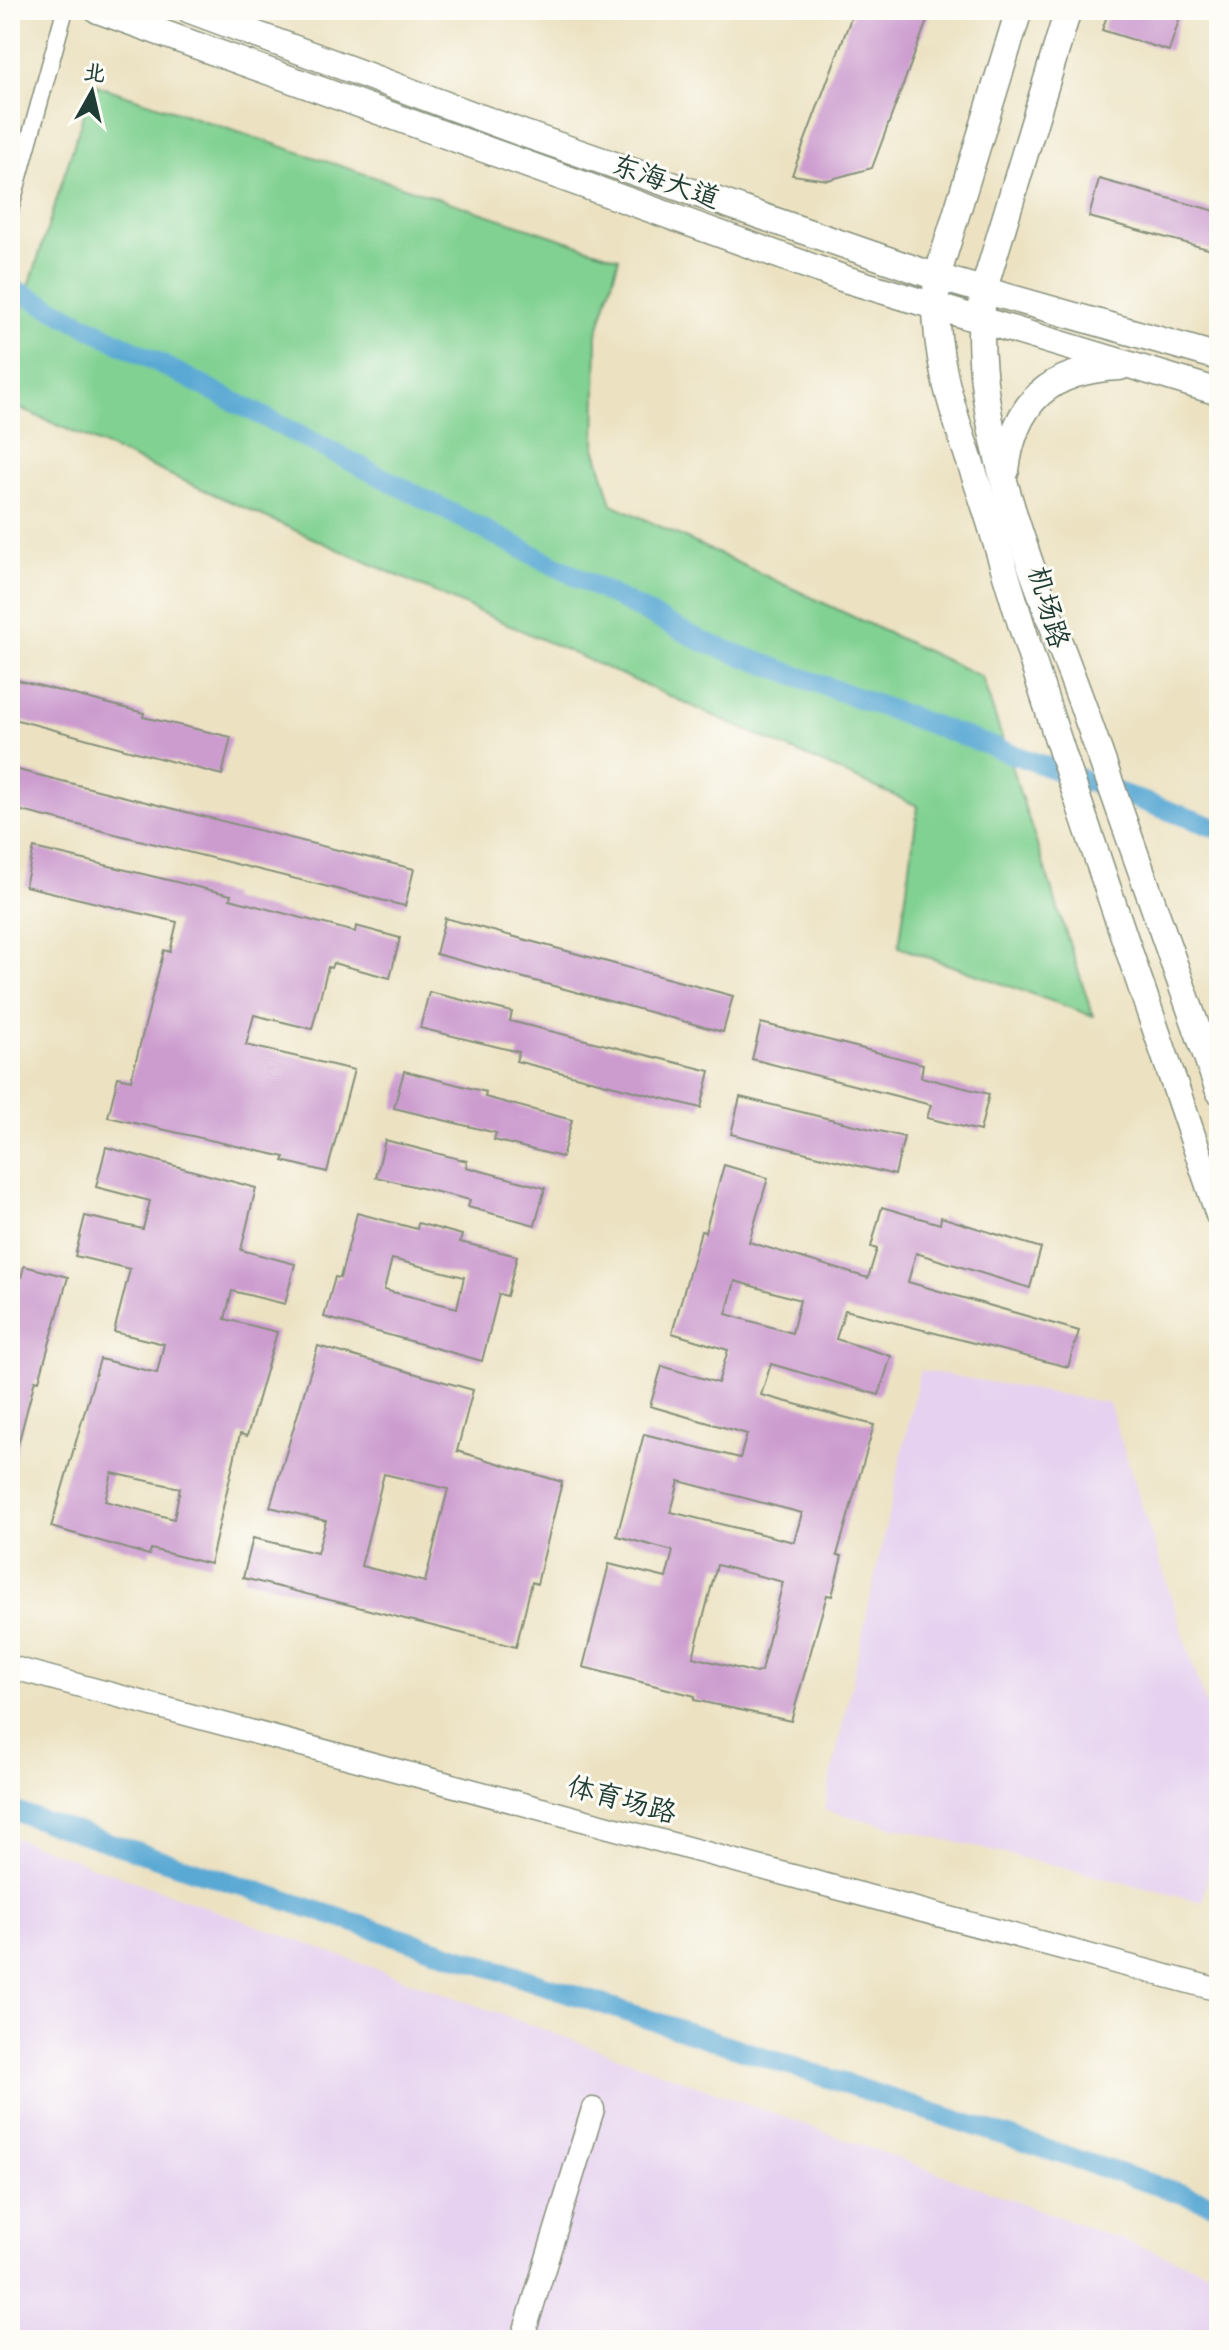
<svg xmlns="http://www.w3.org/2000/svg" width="1229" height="2350" font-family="Sriracha,'LXGW WenKai TC',sans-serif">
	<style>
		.built { fill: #e6d2f0 }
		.green { fill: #81d192; stroke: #508763; stroke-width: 2 }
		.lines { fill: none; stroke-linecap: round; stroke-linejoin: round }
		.canal { stroke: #5aa9d4; stroke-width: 20 }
		.building { fill: #cc9ccf; fill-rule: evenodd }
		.street-casing { stroke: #86907b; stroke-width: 19 }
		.secondary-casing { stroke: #86907b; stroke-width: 25 }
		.primary-casing { stroke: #86907b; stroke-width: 29 }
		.street { stroke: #fff; stroke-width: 16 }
		.secondary { stroke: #fff; stroke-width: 22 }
		.primary { stroke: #fff; stroke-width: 26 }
		.labels { text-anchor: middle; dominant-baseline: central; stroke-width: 6; stroke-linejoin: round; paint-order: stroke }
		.street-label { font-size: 28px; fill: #1f3d34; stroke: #fdfcf7 }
	</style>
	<rect width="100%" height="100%" fill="#fdfcf7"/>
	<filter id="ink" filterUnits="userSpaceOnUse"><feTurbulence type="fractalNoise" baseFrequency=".0125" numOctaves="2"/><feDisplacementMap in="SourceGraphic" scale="16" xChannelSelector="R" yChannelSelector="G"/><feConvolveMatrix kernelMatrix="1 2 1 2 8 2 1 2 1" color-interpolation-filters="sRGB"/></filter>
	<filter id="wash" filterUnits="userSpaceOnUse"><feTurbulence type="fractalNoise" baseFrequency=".006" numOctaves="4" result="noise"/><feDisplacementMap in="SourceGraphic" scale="32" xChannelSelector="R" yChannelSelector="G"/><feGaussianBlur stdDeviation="1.8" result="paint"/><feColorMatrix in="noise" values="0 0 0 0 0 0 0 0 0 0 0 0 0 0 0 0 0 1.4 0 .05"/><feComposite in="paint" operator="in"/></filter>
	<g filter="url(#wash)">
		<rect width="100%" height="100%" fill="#ece2c2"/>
		<g class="built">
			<polygon points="920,1370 1109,1403 1219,1746 1219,1801 1203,1902 824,1810"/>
			<polygon points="10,1836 1219,2275 1219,2340 10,2340"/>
		</g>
		<polygon class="green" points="93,84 619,258 597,334 595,447 612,504 982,677 1093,1016 899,947 918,806 10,404 10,347"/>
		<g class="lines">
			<g class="canal">
				<polyline points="10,287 704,642 1219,829"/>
				<polyline points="10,1810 1219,2206"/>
			</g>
		</g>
		<g id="blocks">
			<g class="building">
				<polygon points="854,10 931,10 872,168 828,180 792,175"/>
				<polygon points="1109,10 1156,10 1180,17 1169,51 1102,30"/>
				<polygon points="1099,179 1219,212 1219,252 1089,217"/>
				<polygon points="10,678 144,713 143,717 231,737 222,775 10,718"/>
				<polygon points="10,768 414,869 405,906 10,808"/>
				<polygon points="34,848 231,895 230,899 355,932 356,926 400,938 390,978 333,963 331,968 328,967 312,1029 254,1015 246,1045 354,1070 327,1172 283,1161 285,1157 108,1117 118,1077 131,1080 164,950 170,952 177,922 25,886"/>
				<polygon points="445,918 733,996 723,1032 436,954"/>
				<polygon points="429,992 512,1012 510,1021 710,1071 701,1108 516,1061 519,1052 420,1028"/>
				<polygon points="761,1023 923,1064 921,1077 989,1094 980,1131 927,1118 931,1105 752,1059"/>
				<polygon points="404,1071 486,1092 485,1097 572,1120 562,1157 494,1140 496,1133 394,1108"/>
				<polygon points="740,1097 904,1137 895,1175 731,1134"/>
				<polygon points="385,1140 467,1161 466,1167 545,1188 535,1225 468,1207 470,1200 376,1177"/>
				<path d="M106 1147 256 1188 241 1250 295 1264 285 1304 232 1291 225 1319 277 1332 247 1436 240 1434 210 1564 151 1549 149 1555 51 1527 100 1359 157 1373 164 1344 114 1332 130 1269 75 1256 85 1216 143 1229 150 1201 96 1187ZM112 1473 180 1488 174 1519 105 1501Z"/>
				<path d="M724 1165 768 1178 749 1242 868 1278 877 1249 871 1247 882 1207 940 1224 941 1217 1041 1248 1030 1288 916 1253 908 1282 1079 1331 1068 1367 845 1310 836 1339 891 1356 879 1395 771 1364 761 1395 874 1425 837 1555 842 1556 832 1596 827 1595 791 1721 694 1700 695 1696 583 1667 609 1564 666 1578 673 1551 617 1536 644 1434 740 1458 747 1434 650 1406 662 1366 718 1383 728 1350 672 1333 701 1231 705 1232ZM735 1281 800 1300 792 1333 726 1314ZM679 1481 802 1513 794 1542 671 1512ZM717 1565 783 1582 761 1671 756 1673 693 1657Z"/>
				<path d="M357 1213 417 1229 418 1223 462 1235 460 1242 517 1256 507 1296 499 1294 482 1361 324 1317 335 1277 340 1278ZM392 1259 464 1277 457 1308 384 1290Z"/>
				<polygon points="24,1266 68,1277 39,1381 35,1380 15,1456 10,1455 10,1322"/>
				<path d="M318 1346 473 1390 457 1451 562 1482 537 1584 532 1582 516 1647 243 1578 253 1538 317 1553 326 1521 270 1507ZM384 1474 448 1489 425 1582 361 1566Z"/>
			</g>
		</g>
	</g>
	<g filter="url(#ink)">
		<use href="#blocks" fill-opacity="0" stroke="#86907b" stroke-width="2"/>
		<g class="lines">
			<g class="street-casing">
				<polyline id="street" points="10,210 65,10"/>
			</g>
			<g class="secondary-casing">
				<g id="secondary">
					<polyline points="10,1667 1219,1990"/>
					<polyline points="522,2340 593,2109"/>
				</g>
			</g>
			<g class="primary-casing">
				<g id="primary">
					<polyline points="98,10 845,279 1219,392"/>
					<polyline points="190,10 522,133 937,277 1219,357"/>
					<path d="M1019 10 937 277C929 371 968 447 994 535 1062 764 1143 989 1219 1215"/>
					<path d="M1068 10 984 289C965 422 1039 584 1084 709 1129 836 1174 964 1219 1091"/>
					<path d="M1006 470C1015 400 1050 370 1120 367"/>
				</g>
			</g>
			<use href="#street" class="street"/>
			<use href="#secondary" class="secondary"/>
			<use href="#primary" class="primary"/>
		</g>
	</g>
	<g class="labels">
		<g class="street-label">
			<text transform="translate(666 181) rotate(19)">东海大道</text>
			<text transform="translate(1049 607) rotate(74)">机场路</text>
			<text transform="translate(622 1799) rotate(15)">体育场路</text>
		</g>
	</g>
	<rect width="1229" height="2350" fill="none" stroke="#fdfcf7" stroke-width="40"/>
	<g transform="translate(92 92) rotate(8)" stroke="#fdfcf7" stroke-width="6" paint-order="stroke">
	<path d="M0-6L14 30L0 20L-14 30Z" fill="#1f3d34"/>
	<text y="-12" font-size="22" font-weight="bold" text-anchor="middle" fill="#1f3d34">北</text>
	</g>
</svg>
